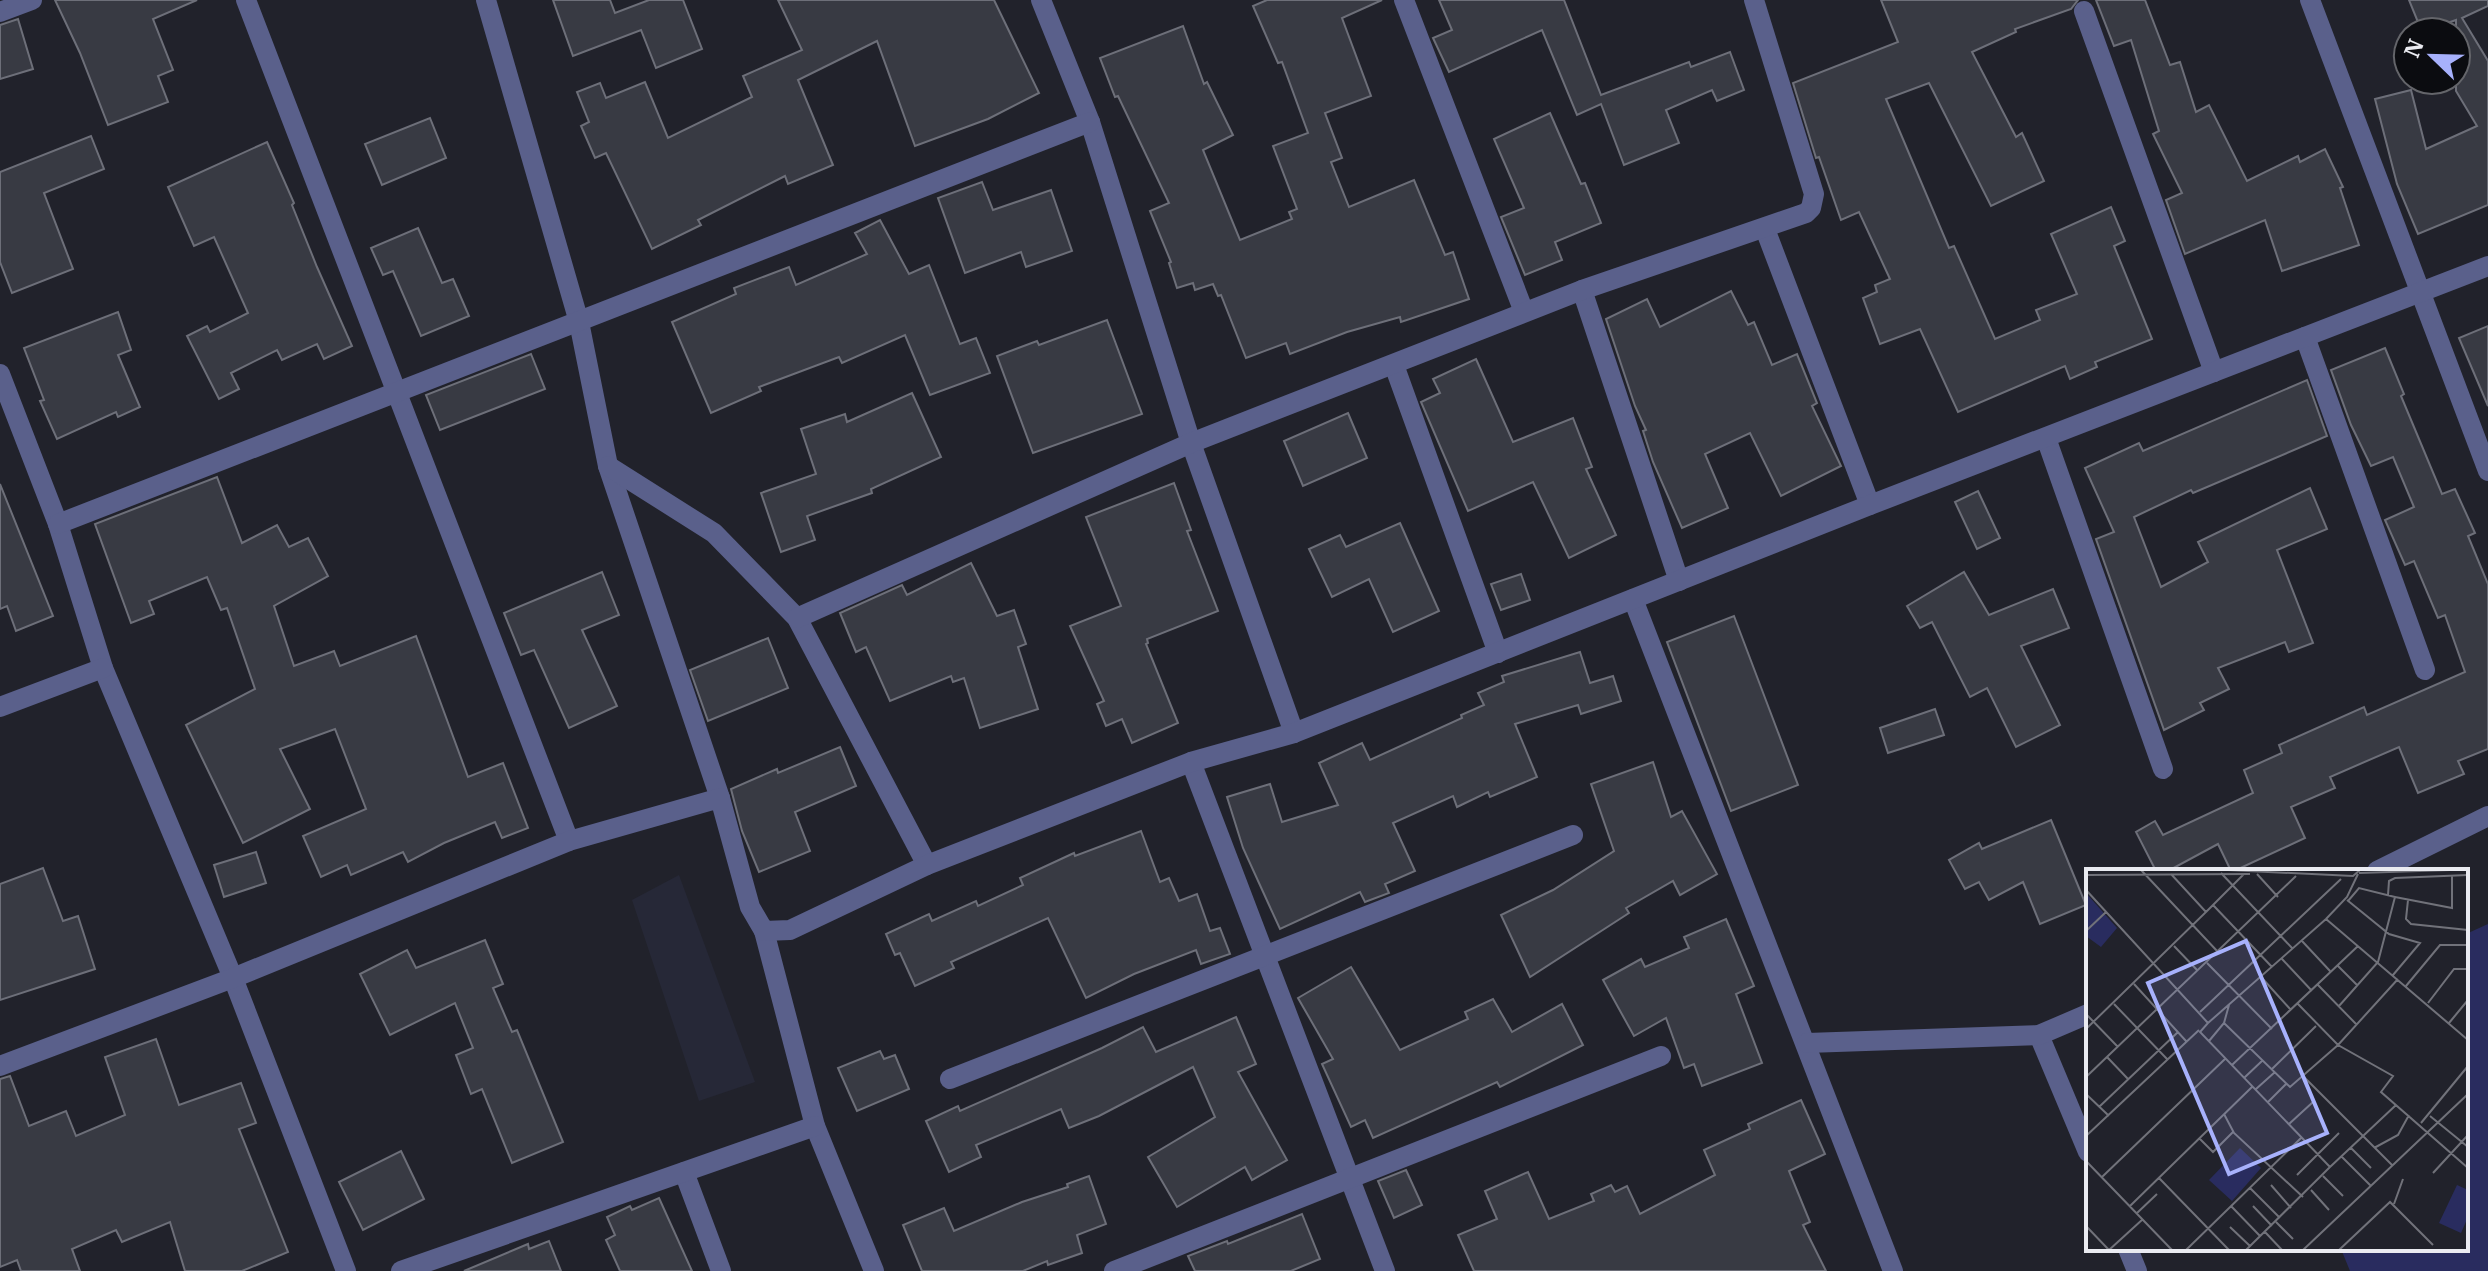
<svg xmlns="http://www.w3.org/2000/svg" width="2488" height="1271" font-family="'IBM Plex Serif',serif">
	<style>
		.built { fill: #262837 }
		.green { fill: #292c5f }
		.building { fill: #383a43; stroke: #6d6f79; stroke-width: 2 }
		.lines { fill: none; stroke-linecap: round; stroke-linejoin: round }
		.minor { stroke: #5a608b; stroke-width: 20 }
		.inset-road { fill: none; stroke: #71727a; stroke-width: 2 }
		.view { fill: #a7b1fc; fill-opacity: 0.15; stroke: #a7b1fc; stroke-width: 4 }
		.inset-edge { fill: none; stroke: #eaebf1; stroke-width: 4 }
	</style>
	<rect width="100%" height="100%" fill="#21222b"/>
	<polygon class="built" points="679,875 755,1082 699,1101 632,900"/>
	<polygon class="green" points="2488,924 2488,1271 2350,1271 2341,1249 2466,1249 2466,934"/>
	<g class="building">
		<polygon points="55,0 197,0 153,19 173,70 158,76 168,102 108,125 80,53"/>
		<polygon points="553,0 610,0 615,13 649,0 683,0 702,49 656,68 641,30 573,56"/>
		<polygon points="778,0 994,0 1039,93 988,119 915,146 877,41 798,80 833,165 788,184 785,176 698,220 701,225 652,249 606,153 595,158 581,126 589,122 577,92 600,83 606,98 645,82 668,138 752,97 743,76 802,50"/>
		<polygon points="1267,0 1382,0 1342,18 1371,96 1325,113 1342,158 1331,162 1349,207 1414,180 1445,255 1453,252 1469,299 1401,322 1400,317 1347,332 1290,354 1286,343 1246,358 1221,295 1218,296 1213,284 1195,290 1193,283 1177,288 1169,263 1171,262 1150,211 1169,203 1118,96 1115,97 1100,58 1183,26 1204,84 1207,82 1233,135 1203,150 1240,240 1292,219 1289,212 1297,209 1273,146 1308,133 1282,62 1278,63 1253,6"/>
		<polygon points="1439,0 1564,0 1601,95 1689,62 1691,67 1730,52 1744,90 1717,101 1712,90 1666,110 1679,143 1624,165 1601,104 1577,115 1542,30 1449,72 1433,38 1452,30"/>
		<polygon points="1881,0 2078,0 2071,9 2015,29 2016,32 1972,52 2016,137 2022,133 2044,181 1991,206 1929,83 1886,99 1949,248 1954,246 1995,339 2040,320 2036,310 2077,294 2051,234 2111,207 2125,241 2114,246 2152,339 2095,362 2097,367 2070,379 2065,366 1958,412 1920,329 1880,344 1863,298 1877,292 1875,285 1890,279 1859,212 1841,220 1819,157 1816,158 1793,83 1898,42"/>
		<polygon points="2096,0 2145,0 2170,65 2180,62 2196,112 2209,105 2247,181 2298,156 2300,162 2325,149 2343,187 2340,188 2359,245 2282,271 2265,220 2185,254 2166,200 2182,193 2153,134 2159,131 2131,40 2114,46"/>
		<polygon points="2409,0 2488,0 2488,6 2462,18 2488,61 2488,205 2418,234 2397,184 2375,99 2411,90 2426,149 2477,126 2456,91 2456,20 2422,32"/>
		<polygon points="18,19 33,69 0,79 0,25"/>
		<polygon points="1550,113 1581,184 1585,183 1601,223 1555,242 1562,260 1525,275 1501,217 1524,208 1494,139"/>
		<polygon points="430,118 446,158 382,185 365,144"/>
		<polygon points="91,136 104,169 44,193 73,269 12,293 0,262 0,172"/>
		<polygon points="267,142 294,203 292,205 317,267 352,346 324,359 317,344 282,360 277,350 231,373 239,389 219,399 187,336 207,326 210,332 248,313 214,237 194,246 168,187"/>
		<polygon points="982,182 993,210 1051,190 1072,251 1026,267 1021,252 965,273 938,198"/>
		<polygon points="880,220 909,274 929,265 960,344 976,338 990,373 930,395 905,335 842,363 839,357 759,387 761,391 711,413 672,322 736,294 734,288 789,267 796,285 867,254 855,233"/>
		<polygon points="418,228 442,283 453,279 469,316 421,336 393,271 383,275 371,248"/>
		<polygon points="1731,291 1748,325 1754,322 1772,365 1797,354 1817,403 1812,406 1841,466 1781,496 1750,433 1705,454 1728,508 1682,528 1653,462 1643,431 1646,430 1635,406 1606,319 1647,299 1660,327"/>
		<polygon points="118,312 131,350 118,355 140,407 118,417 116,412 57,439 40,401 44,400 24,348"/>
		<polygon points="1107,320 1142,414 1033,453 997,356 1037,341 1039,345"/>
		<polygon points="2488,326 2488,406 2459,338"/>
		<polygon points="2385,348 2404,394 2401,396 2442,494 2455,489 2475,533 2468,536 2488,584 2488,749 2458,761 2464,774 2418,793 2399,747 2330,777 2335,788 2291,807 2305,838 2234,871 2231,871 2218,844 2168,871 2156,871 2136,832 2155,821 2163,835 2253,793 2244,770 2282,753 2279,745 2364,707 2367,715 2465,672 2445,615 2438,618 2414,561 2405,565 2385,520 2414,507 2393,457 2371,466 2351,425 2331,370"/>
		<polygon points="531,354 545,389 440,430 426,395"/>
		<polygon points="1476,359 1513,442 1573,418 1592,467 1586,469 1616,535 1569,558 1533,482 1468,511 1421,402 1440,393 1433,379"/>
		<polygon points="2307,380 2327,436 2193,493 2191,490 2134,517 2161,587 2208,562 2198,542 2310,488 2327,529 2277,550 2313,643 2289,652 2285,642 2218,668 2229,689 2200,703 2204,710 2164,730 2096,539 2114,532 2085,468 2139,443 2143,451"/>
		<polygon points="912,393 941,457 871,489 872,493 807,516 815,540 781,552 761,493 816,474 801,429 845,414 847,422"/>
		<polygon points="1348,413 1367,458 1303,486 1284,441"/>
		<polygon points="217,477 242,543 277,525 289,547 308,538 328,576 274,606 294,666 334,651 340,666 416,636 468,777 503,763 528,828 502,838 495,822 444,843 408,862 403,852 351,875 347,865 321,877 303,836 366,809 335,729 280,749 310,809 243,843 186,725 255,689 227,608 221,610 207,577 149,601 154,614 131,623 95,524"/>
		<polygon points="1174,483 1191,530 1187,531 1218,611 1147,639 1148,643 1146,644 1178,723 1132,743 1122,719 1106,726 1097,704 1104,701 1070,626 1121,606 1086,517"/>
		<polygon points="0,484 53,616 16,631 7,606 0,609"/>
		<polygon points="1978,491 2000,538 1977,549 1955,502"/>
		<polygon points="1400,523 1439,611 1393,632 1369,579 1332,597 1309,549 1340,535 1346,547"/>
		<polygon points="971,563 997,616 1014,610 1026,644 1018,647 1038,709 980,728 964,678 953,682 951,676 890,701 866,647 856,652 840,613 902,585 907,595"/>
		<polygon points="602,572 619,615 582,630 617,706 569,728 534,650 521,655 504,613"/>
		<polygon points="1964,572 1989,615 2053,589 2069,628 2021,646 2060,725 2016,747 1987,688 1970,697 1932,622 1920,628 1907,606"/>
		<polygon points="1521,574 1530,600 1501,610 1491,584"/>
		<polygon points="1734,616 1798,785 1731,811 1667,642"/>
		<polygon points="768,638 788,688 708,721 690,670"/>
		<polygon points="1580,652 1590,683 1613,676 1621,701 1581,714 1578,705 1515,724 1537,777 1490,797 1488,792 1457,807 1453,796 1393,823 1415,871 1385,884 1389,893 1365,902 1360,892 1280,929 1243,848 1227,797 1270,784 1282,822 1338,805 1319,763 1362,743 1370,760 1462,718 1461,715 1484,705 1478,693 1504,682 1502,676"/>
		<polygon points="1935,709 1944,735 1888,753 1880,728"/>
		<polygon points="840,747 856,786 795,812 810,851 759,872 742,831 731,789 777,769 778,773"/>
		<polygon points="1653,762 1671,817 1682,811 1717,874 1680,895 1673,881 1626,908 1629,913 1530,977 1501,915 1553,890 1614,851 1591,784"/>
		<polygon points="2051,820 2086,905 2040,924 2023,882 1989,900 1979,882 1965,889 1949,860 1979,843 1982,849"/>
		<polygon points="1141,831 1160,882 1169,878 1179,901 1197,894 1210,931 1220,928 1230,954 1201,964 1196,950 1134,974 1086,998 1048,918 951,962 954,968 915,986 900,953 895,955 886,934 929,914 932,921 976,901 978,906 1023,885 1020,878 1074,853 1075,856"/>
		<polygon points="256,852 266,883 224,897 214,865"/>
		<polygon points="43,868 63,921 78,916 95,969 0,1000 0,884"/>
		<polygon points="1726,919 1754,986 1736,994 1762,1063 1702,1086 1694,1064 1684,1068 1666,1018 1634,1036 1603,980 1641,959 1645,967 1689,948 1684,937"/>
		<polygon points="485,940 503,984 493,988 512,1032 517,1030 563,1142 512,1163 482,1089 471,1094 456,1055 473,1048 455,1003 390,1035 360,974 407,950 416,968"/>
		<polygon points="1351,967 1400,1050 1468,1019 1465,1012 1493,999 1512,1032 1562,1004 1583,1045 1500,1087 1497,1082 1373,1138 1365,1120 1351,1127 1322,1064 1333,1059 1298,998"/>
		<polygon points="1236,1017 1256,1064 1238,1072 1287,1160 1252,1180 1245,1167 1177,1207 1148,1157 1215,1117 1193,1067 1099,1116 1069,1128 1061,1109 976,1145 981,1157 949,1172 926,1121 958,1106 960,1111 1102,1048 1143,1027 1156,1052"/>
		<polygon points="156,1039 179,1105 241,1083 256,1123 239,1129 288,1252 242,1271 185,1271 170,1222 122,1242 116,1230 72,1249 80,1271 21,1271 17,1260 0,1267 0,1079 10,1076 29,1126 66,1111 76,1136 125,1115 105,1057"/>
		<polygon points="880,1051 884,1059 895,1055 909,1089 857,1111 838,1068"/>
		<polygon points="1801,1100 1825,1154 1789,1171 1810,1222 1803,1225 1826,1271 1474,1271 1458,1235 1497,1219 1485,1191 1528,1172 1549,1219 1594,1201 1591,1194 1611,1185 1615,1192 1627,1186 1640,1214 1715,1175 1704,1150 1750,1129 1748,1124"/>
		<polygon points="401,1151 424,1199 363,1230 339,1182"/>
		<polygon points="1406,1170 1422,1205 1394,1218 1378,1181"/>
		<polygon points="1089,1176 1106,1224 1077,1235 1082,1253 1048,1265 1047,1261 1023,1271 922,1271 903,1225 944,1208 954,1231 1022,1202 1068,1187 1067,1184"/>
		<polygon points="659,1198 692,1271 620,1271 606,1240 615,1235 607,1217 630,1206 632,1210"/>
		<polygon points="1302,1214 1320,1259 1291,1271 1195,1271 1188,1256 1227,1241 1228,1244"/>
		<polygon points="549,1241 561,1271 464,1271 528,1244 529,1249"/>
	</g>
	<g class="lines">
		<g class="minor">
			<polyline points="246,0 569,841"/>
			<polyline points="486,0 579,322 608,466 720,798"/>
			<polyline points="1041,0 1090,122 1191,443 1294,733"/>
			<polyline points="1404,0 1524,312"/>
			<polyline points="2310,0 2488,471"/>
			<polyline points="2084,11 2214,372"/>
			<polyline points="0,12 32,0"/>
			<polyline points="1765,229 1870,505"/>
			<polyline points="1582,290 1679,581"/>
			<polyline points="2305,337 2425,670"/>
			<polyline points="1394,365 1498,653"/>
			<polyline points="0,374 58,524 103,668 233,978 346,1271"/>
			<polyline points="2046,438 2163,769"/>
			<polyline points="608,466 714,533 797,618 927,865"/>
			<polyline points="58,524 1090,122"/>
			<polyline points="1633,599 1893,1271"/>
			<polyline points="797,618 1191,443 1582,290 1806,213 1811,208 1814,194 1754,0"/>
			<polyline points="0,707 103,668"/>
			<polyline points="1191,762 1385,1271"/>
			<polyline points="2377,871 2488,816"/>
			<polyline points="764,931 815,1126 874,1271"/>
			<polyline points="2039,1035 2088,1152"/>
			<polyline points="1807,1043 2039,1035 2088,1014"/>
			<polyline points="0,1066 233,978 569,841 720,798 750,907 764,931 790,930 927,865 1191,762 1294,733 1870,505 2488,266"/>
			<polyline points="950,1079 1573,835"/>
			<polyline points="684,1172 721,1271"/>
			<polyline points="2128,1249 2137,1271"/>
			<polyline points="401,1271 815,1126"/>
			<polyline points="1114,1271 1661,1056"/>
		</g>
	</g>
	<g transform="translate(2086 869)">
		<rect width="382" height="382" fill="#21222b"/>
		<path d="M0 24 31 59 15 78 0 67ZM154 279 175 299 146 332 123 311ZM371 316 382 321V348L375 364 353 354Z" fill="#292c5f"/>
		<path class="inset-road" d="M55 1 132 83M142 1 267 7 274 1M135 4 207 80M273 4 364 1M171 5 192 28M2 6 164 5M0 21 122 154 114 163 244 298 160 381M302 26 303 12 309 9 382 6M309 28 366 39V7M261 31 303 65 334 74 307 106M322 31 320 50 325 55 382 61M127 36 186 98M120 43 158 5M240 50 382 171M0 62 20 43M216 72 244 102M88 77 112 102M196 90 226 122M121 94 186 160M252 97 271 116M176 109 205 141M48 115 100 172M232 116 271 156M320 117 354 76H382M342 134 368 100H382M28 135 81 190M212 135 252 176 307 207 295 223 382 299M253 137 292 93 309 28 273 19 262 32M114 143 255 10M0 145 32 178M122 154 240 50 261 28 272 5M138 154 204 218 252 176 312 110M363 154 382 131M0 160 120 43 85 5M123 172 138 154 143 136M21 188 42 210M146 196 272 77M186 200 230 157M217 207 307 297M0 208 210 7M158 209 177 191M170 220 189 203M0 225 23 247M182 233 200 215M13 238 92 163M138 245 148 264 217 328M344 247 382 278M335 254 382 197M203 255 227 233M0 267 113 161M113 269 127 283 147 263M264 278 285 299M288 279 312 266 323 246M255 287 285 317M0 292 86 381M244 298 310 236M347 304 382 266M211 306 253 264M237 307 257 327M16 308 140 189M73 309 143 381M185 316 205 339M164 319 194 349M225 321 243 341M308 335 317 310M44 337 167 217M145 337 174 367M167 337 186 357M51 344 71 325M190 353 207 370M0 357 23 381M144 358 164 377M179 363 196 381M23 381 57 350M100 381 216 268M217 381 382 225M253 381 304 333 347 376"/>
		<path class="view" d="M160 72 241 264 143 305 62 114Z"/>
		<rect width="382" height="382" class="inset-edge"/>
	</g>
	<g transform="translate(2432 56) rotate(293)"><circle r="38" fill="#0b0c10" stroke="#64656a" stroke-width="2"/>
	<path d="M0-6L14 30L0 20L-14 30Z" fill="#a7b1fc"/>
	<text y="-12" font-size="22" font-weight="bold" text-anchor="middle" fill="#eaebf1">N</text>
	</g>
</svg>
